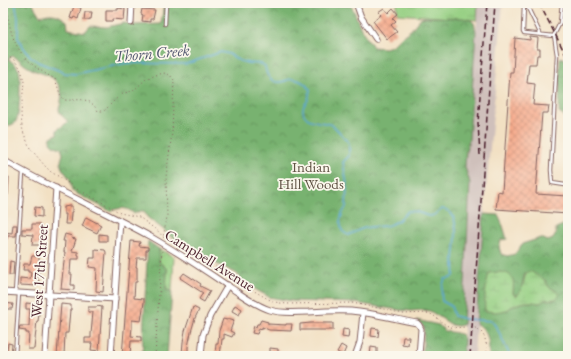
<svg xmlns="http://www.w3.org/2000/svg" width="571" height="359" font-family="'EB Garamond',serif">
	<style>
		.railway { fill: #cfc0bb }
		.grass { fill: url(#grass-tufts); stroke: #707756 }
		.forest { fill: url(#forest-crowns); stroke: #61684e; fill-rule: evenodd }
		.wetland { fill: url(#wetland-marsh); stroke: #707756 }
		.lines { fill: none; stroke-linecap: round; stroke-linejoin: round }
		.stream { stroke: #5aa7d3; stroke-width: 1.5 }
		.building { fill: url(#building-cross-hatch) }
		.service-casing { stroke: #856360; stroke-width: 4.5 }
		.minor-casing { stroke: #856360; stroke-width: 7 }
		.path { stroke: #856360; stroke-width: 1; stroke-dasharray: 1 3; stroke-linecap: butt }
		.service { stroke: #fff; stroke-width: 2.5 }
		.minor { stroke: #fff; stroke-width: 5 }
		.rail { stroke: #4a1f2b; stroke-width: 1.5; stroke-dasharray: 6 3; stroke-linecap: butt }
		.labels { text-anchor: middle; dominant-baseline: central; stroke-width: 3.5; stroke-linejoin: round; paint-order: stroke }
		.park-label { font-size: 15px; fill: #605445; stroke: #fbf7ec }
		.street-label { font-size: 15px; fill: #4a1f2b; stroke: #fbf7ec }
		.water-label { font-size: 16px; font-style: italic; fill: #50556e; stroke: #fbf7ec }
	</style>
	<defs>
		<pattern id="grass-tufts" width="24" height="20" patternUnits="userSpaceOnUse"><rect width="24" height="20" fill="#95cf82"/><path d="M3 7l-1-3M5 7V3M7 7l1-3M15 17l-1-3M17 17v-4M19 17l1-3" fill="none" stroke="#82b170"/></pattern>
		<pattern id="forest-crowns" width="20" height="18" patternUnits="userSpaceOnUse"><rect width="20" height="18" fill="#78b270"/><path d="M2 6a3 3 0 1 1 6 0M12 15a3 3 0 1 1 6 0" fill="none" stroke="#64905c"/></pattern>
		<pattern id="wetland-marsh" width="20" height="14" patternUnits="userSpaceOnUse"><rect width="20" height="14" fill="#95cf82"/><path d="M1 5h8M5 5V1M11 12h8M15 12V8" fill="none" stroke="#82b170"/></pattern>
		<pattern id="building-cross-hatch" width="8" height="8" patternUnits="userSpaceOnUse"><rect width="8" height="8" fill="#f5a889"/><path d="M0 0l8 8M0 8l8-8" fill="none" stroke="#c88870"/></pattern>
	</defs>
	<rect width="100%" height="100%" fill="#fbf7ec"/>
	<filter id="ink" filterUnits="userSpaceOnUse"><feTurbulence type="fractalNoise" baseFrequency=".025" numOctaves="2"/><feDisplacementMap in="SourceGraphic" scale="8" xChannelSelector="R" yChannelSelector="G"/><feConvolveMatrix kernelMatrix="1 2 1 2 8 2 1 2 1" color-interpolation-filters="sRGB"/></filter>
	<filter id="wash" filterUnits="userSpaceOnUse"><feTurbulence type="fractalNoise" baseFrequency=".012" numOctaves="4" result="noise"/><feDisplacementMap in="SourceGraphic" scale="16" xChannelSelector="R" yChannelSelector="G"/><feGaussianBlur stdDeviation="0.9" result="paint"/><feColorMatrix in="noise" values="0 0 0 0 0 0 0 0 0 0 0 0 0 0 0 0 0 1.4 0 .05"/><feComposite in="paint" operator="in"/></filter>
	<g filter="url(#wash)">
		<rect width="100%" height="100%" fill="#f2e0c3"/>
		<polygon class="railway" points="478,3 503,3 484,214 474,356 463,356 464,330 463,325 470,183 465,167 466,151 469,140"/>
		<g class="grass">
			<polygon points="397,3 478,3 477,20 397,14"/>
			<polygon points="159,249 174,257 172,292 166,289 167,269 159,262"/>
		</g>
		<g class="forest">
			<path d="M3 3H32L40 16C52 12 58 14 67 21L68 29 85 32 90 26 107 27 124 23 135 25 161 24 164 3H312L351 6 354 11 361 29 373 47 385 48 392 46 401 37 411 30 420 18 426 17 463 18 471 20 474 23 476 31 469 140 466 151 465 167 470 183 463 325 457 326 452 325 430 311 423 310 411 311 399 310 355 303 292 301 269 297 246 284 236 273 215 263 205 257 198 251 170 236 164 230 147 217 144 211H140L134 214C127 206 119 208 110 211L72 191C71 187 71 182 69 178 62 167 58 168 63 154L61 148 53 145 50 142 51 137 57 134V130L68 122C65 118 60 115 59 110 59 107 61 105 61 101 63 92 59 82 51 77 44 73 35 72 28 67 22 64 20 59 13 56L8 59C12 62 17 65 19 70 21 77 20 116 16 121 15 124 11 125 8 126L3 124Z"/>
			<polygon points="560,57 565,59 568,63 568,119 559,113"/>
			<path d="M484 214 498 215 503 226 507 239 501 240 499 247 501 254 507 256 515 254 522 244 541 238 548 241 553 239 556 234V228L568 223V356H489C489 343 489 329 476 324ZM497 272C514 273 513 280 513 294L517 296 521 290 525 273 545 280 549 287 556 291V299L545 300 540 303 532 302H525L514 305 507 310 485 311V305L487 282Z"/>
			<polygon points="148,241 159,249 159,262 167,269 166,289 172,292 167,356 142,356"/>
			<polygon points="416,320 439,325 445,331 457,333 462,335 464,340 463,356 422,356 424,333 424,327"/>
		</g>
		<path class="wetland" d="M530 271 545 280 549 287 556 291 560 294 556 299 545 300 540 303 532 302H525L514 305 507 310 496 312 485 311C484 299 486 285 489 273 497 272 510 270 513 280 514 284 513 290 513 294L517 296 521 290 526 273Z"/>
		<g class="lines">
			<path class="stream" d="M15 3 18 17V38L24 48 30 56 38 62 65 73 76 74 84 72 127 63 186 64 221 52 229 54 240 61 248 63 262 64 265 66C266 74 270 83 280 82 284 82 288 79 292 79 301 79 306 84 310 90 309 93 309 97 308 100 306 104 302 105 303 111 305 124 324 121 332 125 336 127 345 139 349 143V156L343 162 347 185 346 207 342 214 340 221 342 231 348 235C354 233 359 229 365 228 372 226 378 227 385 226 395 225 401 218 408 211 426 210 426 224 442 209 462 210 455 246 454 259 454 265 455 270 454 276L451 278 445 279C441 287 441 293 442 301L451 306 454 316 465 319 492 321 498 330 510 356"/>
		</g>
		<g id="blocks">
			<g class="building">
				<polygon points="74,6 81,8 78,19 74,17 73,19 70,18"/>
				<polygon points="118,8 125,9 124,20 113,19 113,21 106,21 106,10 118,10"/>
				<polygon points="384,8 388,13 393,8 398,14 393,18 396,21 391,25 397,32 387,39 373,21 381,15 378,12"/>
				<polygon points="142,9 155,10 153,19 150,19 150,22 142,21 143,15 141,14"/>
				<polygon points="85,12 92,12 91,19 89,19 89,20 84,20"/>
				<polygon points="530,37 538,38 537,49 540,49 540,55 537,55 536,64 529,64 527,83 535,84 533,105 549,106 548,113 542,113 536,194 568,196 568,214 496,209 498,191 502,192 510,72 513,72 515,38 530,40"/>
				<polygon points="3,176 9,177 8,195 6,195 6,204 3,204"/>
				<polygon points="69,206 72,206 72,212 71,212 71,214 70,224 65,224 66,214 64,214 64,207"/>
				<polygon points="35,207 42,208 42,217 34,216"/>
				<polygon points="86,217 101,225 97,233 82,226"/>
				<polygon points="32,224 40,224 40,229 42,229 42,235 40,235 40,245 32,245 33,235 22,234 22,229 32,229"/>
				<polygon points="13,225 17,225 16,236 7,236 7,239 3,239 3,232 12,233"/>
				<polygon points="65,234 72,236 71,238 76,239 72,251 78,252 78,255 79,255 79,259 71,259 70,274 72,274 71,285 74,285 74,290 61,289 65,252 64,252 65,241 63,241"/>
				<polygon points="99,234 107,235 107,241 99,241"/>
				<polygon points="131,241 140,242 139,246 148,247 148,250 146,250 146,258 137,258 136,267 137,267 137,282 135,282 134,298 144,299 144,302 141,321 132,320 132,328 131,336 141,337 141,341 131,341 130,356 122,356"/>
				<polygon points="95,249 105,250 106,252 103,292 96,291 97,268 89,267 90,258 95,258"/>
				<polygon points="32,256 39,256 39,265 40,265 40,272 38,272 37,280 39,280 38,286 20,285 20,278 30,279 31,272 28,272 28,270 23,270 24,264 30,264"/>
				<polygon points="10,261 14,262 13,275 9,275"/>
				<polygon points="184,273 201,284 200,286 210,291 204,302 199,299 203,293 180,278"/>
				<polygon points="3,303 13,304 12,309 3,309"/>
				<polygon points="26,303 36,304 35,314 39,314 38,321 37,321 34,349 28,349 29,333 26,333 26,331 19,330 20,326 29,326 30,309 26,309"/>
				<polygon points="61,304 71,305 71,310 70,310 68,333 65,333 64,356 57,356"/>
				<polygon points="235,305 242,309 239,315 232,311"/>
				<polygon points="97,306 102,307 99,351 91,350 92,343 85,343 85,338 91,338 91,334 93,312 88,312 88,307 97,307"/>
				<polygon points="193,307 199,310 195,318 191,332 188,347 188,354 182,354 183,342 185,331"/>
				<polygon points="228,318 234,320 230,331 234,333 232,337 224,334 224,339 222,339 220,356 215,356 216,344 218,344 219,331 223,319 227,320"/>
				<polygon points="261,320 268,322 268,324 286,325 286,324 292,324 291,331 269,330 262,327 262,329 259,328 257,334 252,333 254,326 256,327 257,324 259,324"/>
				<polygon points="311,323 333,323 333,330 300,330 300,324"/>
				<polygon points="372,328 379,329 378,337 371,336"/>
				<polygon points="343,329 349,330 348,338 342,337"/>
				<polygon points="403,337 409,337 408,345 402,344"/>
				<polygon points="8,343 12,344 11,355 6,354"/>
				<polygon points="341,345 346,348 343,355 337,352"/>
				<polygon points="371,347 377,348 377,356 370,355"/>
				<polygon points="270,348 278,349 278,353 270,352"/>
			</g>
		</g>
	</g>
	<g filter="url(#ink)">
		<use href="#blocks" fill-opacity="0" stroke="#856360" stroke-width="1"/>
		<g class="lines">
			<g class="service-casing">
				<g id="service">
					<polyline points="562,3 560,23 554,35 557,55 551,170 552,183 565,185 568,186"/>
					<polyline points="165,24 166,3"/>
					<polyline points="541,35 527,6 524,5 523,31 524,33 525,33 554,36"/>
					<polyline points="15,293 23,173"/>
					<polyline points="15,356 19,293"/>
				</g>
			</g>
			<g class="minor-casing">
				<g id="minor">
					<polyline points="356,3 361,17 376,39"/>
					<polyline points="131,23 132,3"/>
					<path d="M3 160C51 188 102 210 151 237 177 252 203 269 228 286 241 294 254 305 270 310 282 314 296 312 309 312 323 311 337 310 351 311 373 313 395 319 417 323L419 325 421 329 419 356"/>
					<polyline points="3,292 115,299"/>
					<polyline points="45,356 56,188"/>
					<polyline points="111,356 120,221"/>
					<polyline points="201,356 203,335 210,316 228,285"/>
					<polyline points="355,356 360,342 363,313"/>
				</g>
			</g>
			<g class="path">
				<path d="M5 3C8 16 10 34 17 46 25 61 40 71 55 79L60 94 64 100C80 101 88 95 98 111H104L116 99 124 93 133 91 146 79 156 75 164 73 170 75 174 80 172 133 166 177 167 217 163 238"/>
				<path d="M3 54 14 60 19 66 22 73 24 82 21 113 22 127 24 134 30 148 45 166 51 172 63 179 73 187 111 207 120 213 139 217 159 232 163 237 217 267 230 271 234 274 244 285 268 299 275 302 286 304 352 303 389 310 403 314 427 313C436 315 440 322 448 326 455 329 460 327 467 327 485 326 487 342 487 356"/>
				<polyline points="155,356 162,249"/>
			</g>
			<use href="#service" class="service"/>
			<use href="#minor" class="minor"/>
			<g class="rail">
				<polyline points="539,3 568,59"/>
				<polyline points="480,155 478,123 487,3"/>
				<polyline points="470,356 495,3"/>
			</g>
		</g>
	</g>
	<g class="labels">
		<g class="park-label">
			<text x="311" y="166">Indian<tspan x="311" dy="17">Hill Woods</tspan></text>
		</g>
		<g class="street-label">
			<text transform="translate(210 260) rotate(32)">Campbell Avenue</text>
			<text transform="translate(39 271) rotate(-86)">West 17th Street</text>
		</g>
		<g class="water-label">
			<text transform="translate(152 53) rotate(-5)">Thorn Creek</text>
		</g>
	</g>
	<rect width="571" height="359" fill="none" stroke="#fbf7ec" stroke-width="16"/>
</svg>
